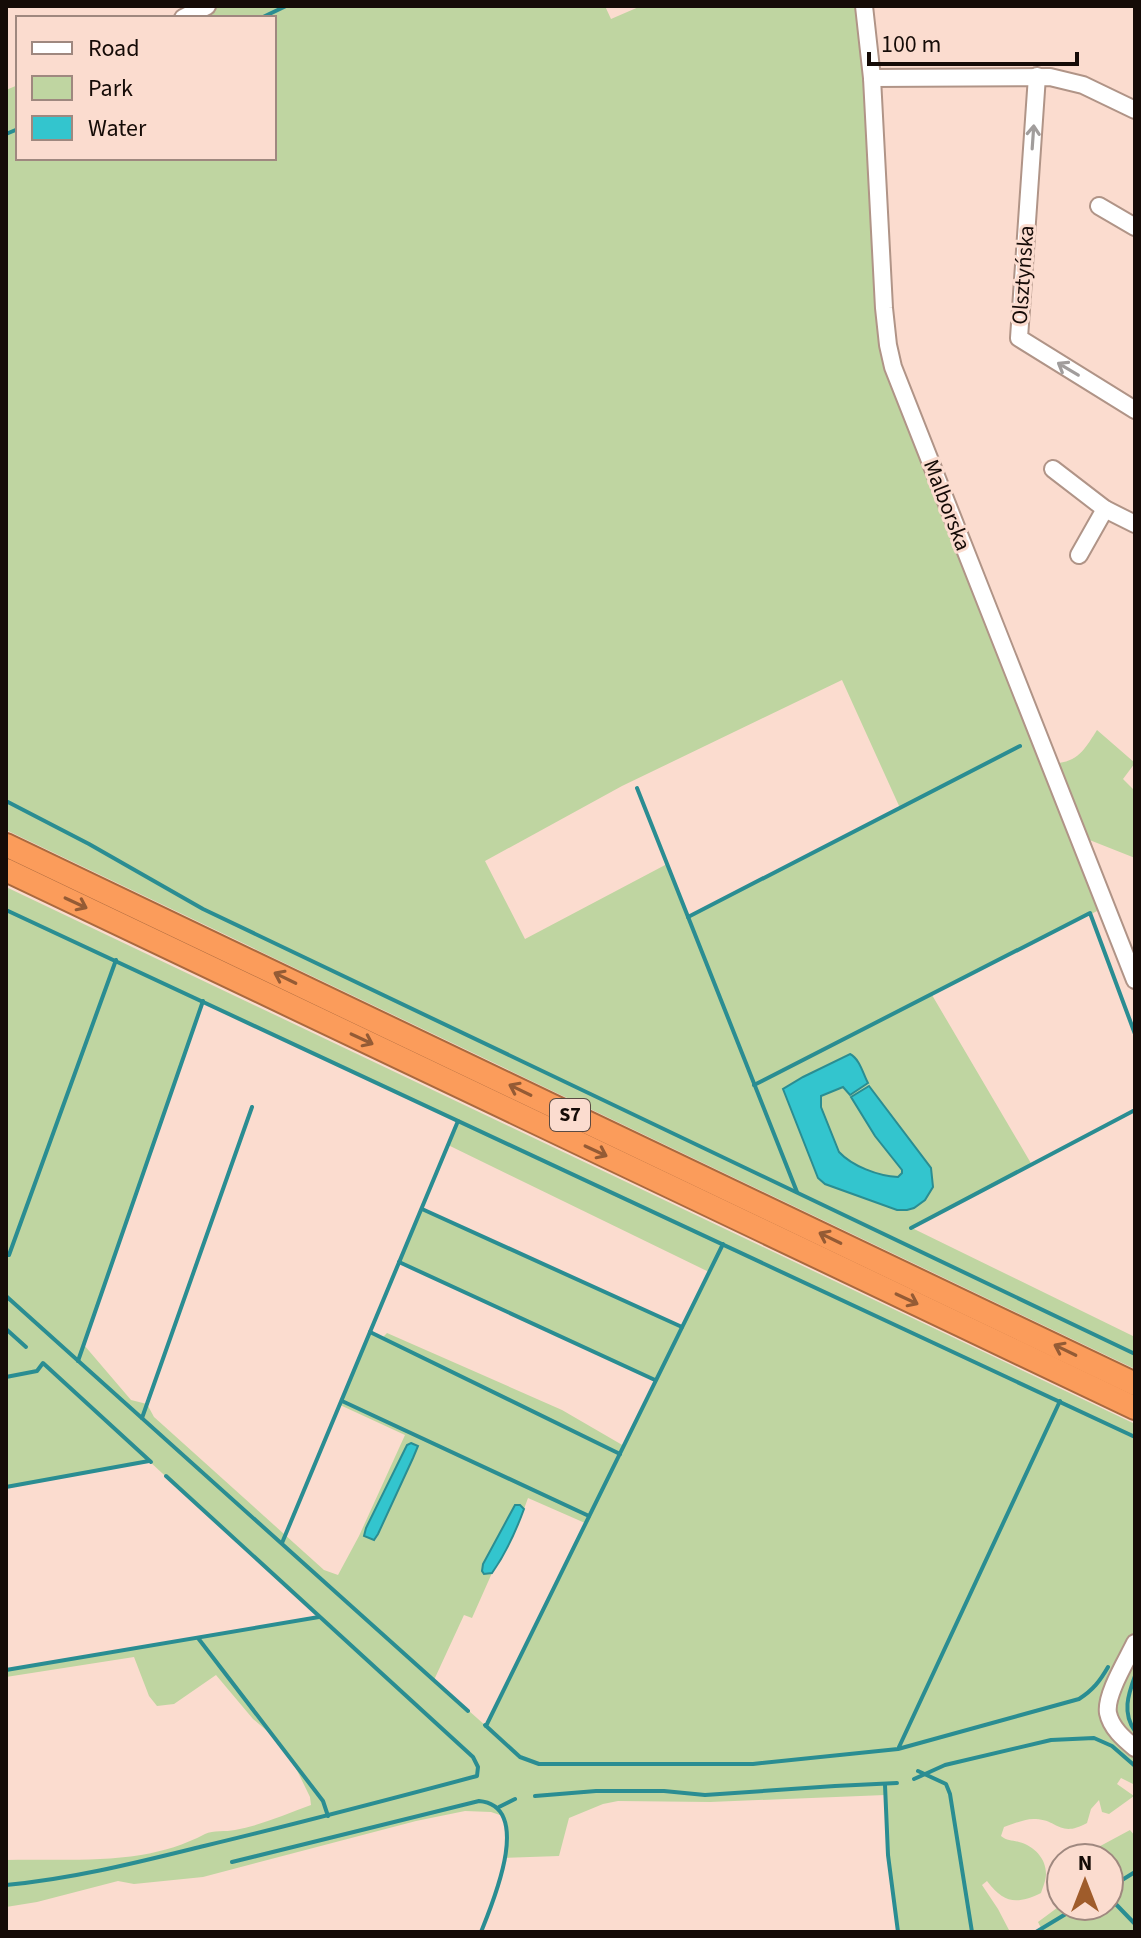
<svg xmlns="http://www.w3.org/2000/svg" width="1141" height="1938" font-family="'Source Sans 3',sans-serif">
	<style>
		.green { fill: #bfd5a1; fill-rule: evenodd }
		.water { fill: #33c5ce; stroke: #2a8d92; stroke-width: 2 }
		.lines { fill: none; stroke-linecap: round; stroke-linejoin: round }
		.stream { stroke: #2a8d92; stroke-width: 4 }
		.minor-casing { stroke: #b09487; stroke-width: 20 }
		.highway-casing { stroke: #aa693e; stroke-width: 26 }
		.minor { stroke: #fff; stroke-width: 16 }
		.highway { stroke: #fb9c5b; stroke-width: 22 }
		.oneway { stroke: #a19d9c }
		.oneway2 { stroke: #945b35 }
		.labels { text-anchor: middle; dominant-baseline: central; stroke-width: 6; stroke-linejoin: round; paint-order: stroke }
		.shield { fill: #fbdccf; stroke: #5a4a43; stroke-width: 2 }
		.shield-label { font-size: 20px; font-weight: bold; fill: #150b07 }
		.street-label { font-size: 22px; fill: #150b07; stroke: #fbdccf }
	</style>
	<rect width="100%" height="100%" fill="#fbdccf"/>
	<g class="green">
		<path d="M219 6H605L611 19 641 6H857L865 78 878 308 1101 909 932 995 1032 1165 912 1228 1135 1337V1369L6 830V90L18 85V158H274V18H196ZM842 680 900 808 689 917 667 864 525 939 485 861 622 786Z"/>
		<path d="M1097 730 1135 763 1123 779 1135 791V858L1087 839 1059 763C1080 760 1086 747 1097 730Z"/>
		<path d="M6 887 1135 1424V1785L1121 1778 1117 1784 1134 1796 1109 1814 1102 1812 1099 1800 1091 1809 1087 1823C1060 1838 1058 1820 1036 1819 1025 1818 1014 1824 1004 1827L1001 1836C1007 1841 1012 1840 1019 1842 1034 1846 1046 1858 1046 1874 1046 1880 1043 1887 1041 1893 1016 1905 1004 1903 987 1881L982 1885 998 1909 1010 1932H898L888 1855 885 1795 710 1802 618 1801 603 1804 569 1818 559 1856 504 1858C508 1843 507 1832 503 1816L491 1812 465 1811 416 1821 203 1877 134 1884 118 1881 37 1902 6 1907V1860C51 1859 97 1862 141 1855 164 1851 184 1845 205 1834 213 1830 226 1832 235 1830 262 1825 286 1814 311 1805L310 1797 292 1760 273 1736 253 1719 216 1675 174 1704 157 1706 149 1696 134 1657 6 1677V1670L318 1617 149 1461 6 1487ZM203 1001 458 1120 448 1145 709 1272 682 1327 422 1209 399 1262 655 1380 624 1446 562 1410 387 1333 382 1338 370 1332 340 1405 405 1435 359 1536 338 1575 324 1570 154 1417 147 1404 131 1400 84 1345ZM417 1446 413 1458 378 1534 386 1489 401 1457ZM528 1498 585 1523 486 1726 434 1680 464 1615 472 1618 492 1573H484L482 1571 520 1505 524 1509Z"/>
		<polygon points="1130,1830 1135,1836 1135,1932 1043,1932 1038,1922 1061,1905 1109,1906 1109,1858 1078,1858"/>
	</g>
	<g class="water">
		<path d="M850 1054C860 1059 863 1074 868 1083L850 1095 843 1087 821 1096V1107L839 1152C852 1166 878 1176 898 1177L902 1173V1170L875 1136 851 1097 869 1086 931 1168 933 1187 925 1200 914 1208 907 1210H897L825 1184 818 1178 783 1089 803 1077Z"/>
		<polygon points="411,1443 418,1446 413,1458 378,1534 374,1540 364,1536 366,1528 407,1445"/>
		<path d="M515 1505H520L524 1509C516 1531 506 1553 492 1573L484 1574 482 1571 483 1564Z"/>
	</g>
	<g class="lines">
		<g class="stream">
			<polyline points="261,18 286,6"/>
			<polyline points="6,134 18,129"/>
			<polyline points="637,788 797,1192"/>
			<polyline points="6,801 89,844 203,909 1135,1354"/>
			<polyline points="6,910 1135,1437"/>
			<polyline points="688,917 1020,746"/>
			<polyline points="754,1085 1090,913 1135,1034"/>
			<polyline points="422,1209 682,1327"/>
			<polyline points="911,1228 1135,1110"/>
			<polyline points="9,1255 116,960"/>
			<polyline points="399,1262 655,1380"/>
			<polyline points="6,1296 468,1711"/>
			<polyline points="6,1329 26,1347"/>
			<polyline points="370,1332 620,1454"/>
			<polyline points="78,1361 203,1001"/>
			<polyline points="6,1377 37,1371 43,1363 151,1462"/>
			<polyline points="342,1401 589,1516"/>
			<polyline points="142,1418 252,1107"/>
			<polyline points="6,1487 149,1461"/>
			<polyline points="282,1543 458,1121"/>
			<polyline points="198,1638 323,1801 328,1816"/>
			<polyline points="6,1670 319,1617"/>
			<path d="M1135 1676C1128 1695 1122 1713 1135 1731"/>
			<path d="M485 1725 520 1757 539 1764H753L898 1749 1079 1699C1093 1690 1100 1681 1108 1667"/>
			<polyline points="486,1726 723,1244"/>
			<polyline points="899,1747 1060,1401"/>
			<polyline points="918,1771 946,1784 950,1794 972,1932"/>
			<polyline points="914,1779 945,1765 1051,1740 1094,1738 1112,1746 1135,1766"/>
			<polyline points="885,1785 888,1855 898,1932"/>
			<polyline points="535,1796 596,1791 664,1791 705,1795 835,1786 897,1783"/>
			<polyline points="499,1807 515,1799"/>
			<path d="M232 1862 479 1801C534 1806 493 1902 481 1932"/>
			<path d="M6 1885C73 1879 139 1862 204 1846 296 1824 387 1800 477 1776L478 1767 473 1757 166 1476"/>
			<polyline points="1109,1888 1135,1872"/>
			<polyline points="1109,1897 1135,1924"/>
			<polyline points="1036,1932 1079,1906"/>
		</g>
		<g class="minor-casing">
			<g id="minor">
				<polyline points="864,6 872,78 884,308 888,345 893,367 1135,980"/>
				<polyline points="183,18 207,6"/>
				<polyline points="1037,76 1019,338 1135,410"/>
				<polyline points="872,78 1050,77 1083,85 1135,110"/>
				<polyline points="1099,206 1135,227"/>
				<polyline points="1053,469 1105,509 1135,524"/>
				<polyline points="1079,555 1105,509"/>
				<path d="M1135 1643C1127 1660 1105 1695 1108 1713 1111 1728 1124 1739 1135 1748"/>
			</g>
		</g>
		<g class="highway-casing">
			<g id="highway">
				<polyline points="6,845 1135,1384"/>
				<polyline points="6,870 1135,1408"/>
			</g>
		</g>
		<use href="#minor" class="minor"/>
		<use href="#highway" class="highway"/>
	</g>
	<defs><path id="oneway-shaft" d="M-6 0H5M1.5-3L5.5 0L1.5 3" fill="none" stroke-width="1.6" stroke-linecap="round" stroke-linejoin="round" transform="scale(2)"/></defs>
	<g class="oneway">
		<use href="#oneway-shaft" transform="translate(1033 137) rotate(-86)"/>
		<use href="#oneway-shaft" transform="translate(1068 369) rotate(-149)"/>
	</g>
	<g class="oneway2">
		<use href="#oneway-shaft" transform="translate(76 903) rotate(25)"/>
		<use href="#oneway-shaft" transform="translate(285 978) rotate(-154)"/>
		<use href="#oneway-shaft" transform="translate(362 1039) rotate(25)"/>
		<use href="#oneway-shaft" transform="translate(520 1090) rotate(-154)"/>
		<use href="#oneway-shaft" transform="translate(596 1151) rotate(25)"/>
		<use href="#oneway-shaft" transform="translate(830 1238) rotate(-154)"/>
		<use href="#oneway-shaft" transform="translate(907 1299) rotate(25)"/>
		<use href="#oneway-shaft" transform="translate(1065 1350) rotate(-154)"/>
	</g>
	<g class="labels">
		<rect class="shield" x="550" y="1099" width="40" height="32" rx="6"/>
		<g class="shield-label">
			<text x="570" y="1115">S7</text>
		</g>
		<g class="street-label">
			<text transform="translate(1023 275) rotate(-86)">Olsztyńska</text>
			<text transform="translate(947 505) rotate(69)">Malborska</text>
		</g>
	</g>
	<rect width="1141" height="1938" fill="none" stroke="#150b07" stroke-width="16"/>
	<rect x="16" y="16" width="260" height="144" fill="#fbdccf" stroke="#9f887f" stroke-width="2"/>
	<rect x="32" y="42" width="40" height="12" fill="#ffffff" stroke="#9f887f" stroke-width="2"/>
	<text x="88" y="56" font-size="24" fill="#150b07">Road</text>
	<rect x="32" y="76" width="40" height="24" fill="#bfd5a1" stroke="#9f887f" stroke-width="2"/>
	<text x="88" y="96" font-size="24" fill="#150b07">Park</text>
	<rect x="32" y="116" width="40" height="24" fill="#33c5ce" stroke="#9f887f" stroke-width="2"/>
	<text x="88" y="136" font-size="24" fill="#150b07">Water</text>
	<g transform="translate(1085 1882)"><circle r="38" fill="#fbdccf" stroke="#9f887f" stroke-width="2"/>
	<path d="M0-6L14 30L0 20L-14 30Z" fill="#9f5c2b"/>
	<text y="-12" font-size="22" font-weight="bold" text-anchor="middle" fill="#150b07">N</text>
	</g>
	<path d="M869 52v12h208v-12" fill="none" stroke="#150b07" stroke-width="4"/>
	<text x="881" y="52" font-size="24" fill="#150b07" stroke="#fbdccf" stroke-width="6" paint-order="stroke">100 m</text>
</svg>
